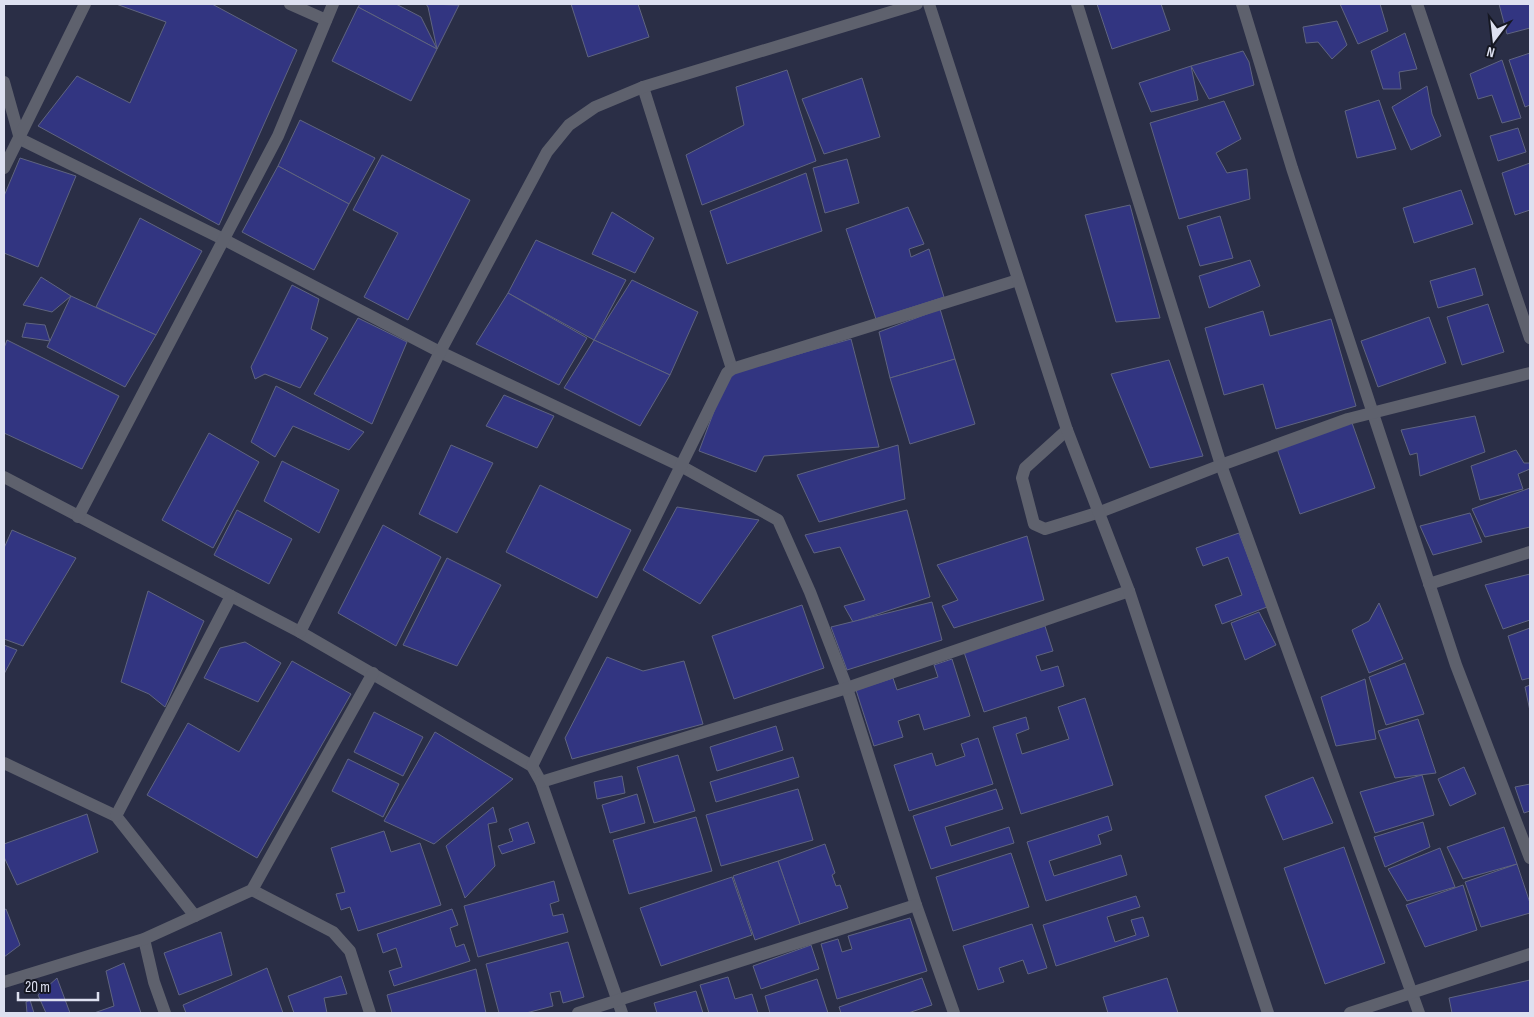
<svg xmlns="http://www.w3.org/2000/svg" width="1534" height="1017" font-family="'Sofia Sans Condensed',sans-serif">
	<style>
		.building { fill: #323581; stroke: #5f6480 }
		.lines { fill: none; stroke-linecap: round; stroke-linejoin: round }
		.service { stroke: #5e616d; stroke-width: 12 }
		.minor { stroke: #5e616d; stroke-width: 12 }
		.tertiary { stroke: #5e616d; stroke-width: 12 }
	</style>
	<rect width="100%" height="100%" fill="#2a2e46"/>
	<g class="building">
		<polygon points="116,4 212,4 297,50 219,225 38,126 77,76 130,103 166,22"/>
		<polygon points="360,4 396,4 421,17 437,49 358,7"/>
		<polygon points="426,4 459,5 437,49 428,7"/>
		<polygon points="571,4 638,4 649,37 588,57"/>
		<polygon points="1097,4 1161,4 1170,30 1112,49"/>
		<polygon points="1340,4 1380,4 1388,31 1358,44"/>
		<polygon points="1499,4 1530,4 1530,28 1507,34"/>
		<polygon points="358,7 437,49 411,101 332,61"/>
		<polygon points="1337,21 1347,45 1332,59 1318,42 1306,43 1303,27"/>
		<polygon points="1405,33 1417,69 1399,72 1401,89 1383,89 1371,51"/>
		<polygon points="1243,51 1249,62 1254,85 1209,99 1191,66"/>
		<polygon points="1530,53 1530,105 1525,107 1509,60"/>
		<polygon points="1502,60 1521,118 1502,123 1492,95 1478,99 1470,74"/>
		<polygon points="1191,66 1198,100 1151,112 1139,83"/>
		<polygon points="787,70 816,161 702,205 686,155 744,125 736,87"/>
		<polygon points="862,78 880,137 824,154 802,99"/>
		<polygon points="1427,86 1432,114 1441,136 1411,150 1392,107"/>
		<polygon points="1379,100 1396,149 1357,158 1345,111"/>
		<polygon points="1224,101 1241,139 1216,153 1227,173 1247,169 1250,199 1179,219 1150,123"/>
		<polygon points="300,120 375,158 349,204 278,166"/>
		<polygon points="1518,128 1526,152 1498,161 1490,136"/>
		<polygon points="382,155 470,200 408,320 364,297 398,233 353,210"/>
		<polygon points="20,158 76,176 38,267 4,253 4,196"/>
		<polygon points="847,159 859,203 825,213 813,168"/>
		<polygon points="1530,163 1530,210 1515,215 1502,173"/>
		<polygon points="278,166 349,204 314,270 242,232"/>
		<polygon points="806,173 822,231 727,264 710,211"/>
		<polygon points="1461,190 1473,224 1414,243 1403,208"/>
		<polygon points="1130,205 1160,318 1116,322 1085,215"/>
		<polygon points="908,207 924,244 909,249 911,257 929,249 944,297 876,319 846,229"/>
		<polygon points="612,212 654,238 635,273 592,254"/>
		<polygon points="1220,216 1233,258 1200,266 1187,226"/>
		<polygon points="140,218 202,251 156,335 96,307"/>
		<polygon points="536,240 626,280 594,340 508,293"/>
		<polygon points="1250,260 1260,286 1209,308 1199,276"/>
		<polygon points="1475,268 1483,295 1438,308 1430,281"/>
		<polygon points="41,277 71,296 52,312 23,305"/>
		<polygon points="632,280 698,312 670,375 594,340"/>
		<polygon points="292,285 319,299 311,329 328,338 300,388 265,374 255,379 251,367"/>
		<polygon points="508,293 587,338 559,385 476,344"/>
		<polygon points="71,296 156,335 125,387 47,347"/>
		<polygon points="1488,304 1504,352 1462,365 1447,317"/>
		<polygon points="940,309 955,359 890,378 879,332"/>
		<polygon points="1263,311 1270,336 1331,319 1356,406 1276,429 1263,384 1224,395 1205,328"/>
		<polygon points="1429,317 1446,363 1378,387 1361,341"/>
		<polygon points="358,318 407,342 372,424 314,394"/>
		<polygon points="26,323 45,325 50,341 22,337"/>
		<polygon points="851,339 879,447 764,456 756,472 699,451 728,374"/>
		<polygon points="7,340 119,396 82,469 4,433 4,348"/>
		<polygon points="594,340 670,375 640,426 564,388"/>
		<polygon points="955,359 975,424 910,444 890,378"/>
		<polygon points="1169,360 1203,456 1150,468 1111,374"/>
		<polygon points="276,386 364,432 349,450 293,426 275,457 251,442"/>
		<polygon points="504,395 554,416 537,448 486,426"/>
		<polygon points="1475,416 1485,452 1420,476 1417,453 1410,455 1401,430"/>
		<polygon points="1351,420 1375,488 1300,514 1276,446"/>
		<polygon points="209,433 259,462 213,548 162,520"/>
		<polygon points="451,445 493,463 457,533 419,514"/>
		<polygon points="898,445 905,499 819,522 797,475"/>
		<polygon points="1516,450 1524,463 1530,463 1530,469 1518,474 1523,489 1480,500 1471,466"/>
		<polygon points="282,461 339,490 319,533 264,501"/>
		<polygon points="540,485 631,530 597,598 506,552"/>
		<polygon points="1530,488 1530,527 1485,537 1472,509"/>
		<polygon points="677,507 759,520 700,604 643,570"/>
		<polygon points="237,510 292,539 269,584 214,555"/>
		<polygon points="907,510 930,597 853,622 844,606 865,600 840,547 814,553 805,535"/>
		<polygon points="1470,513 1482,542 1433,555 1420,526"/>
		<polygon points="383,525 441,557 396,646 338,613"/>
		<polygon points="12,530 76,558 23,646 4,639 4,548"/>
		<polygon points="1239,533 1267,607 1222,624 1215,605 1242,595 1228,557 1203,566 1196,548"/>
		<polygon points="1027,536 1044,600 954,628 942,606 958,600 937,565"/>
		<polygon points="447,558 501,585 457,666 403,645"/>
		<polygon points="1530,574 1530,620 1503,629 1485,585"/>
		<polygon points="148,591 204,621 165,707 149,694 121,682"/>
		<polygon points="932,602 942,640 847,670 831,627"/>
		<polygon points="1379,603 1403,659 1369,673 1352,630 1369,621"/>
		<polygon points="802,605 824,668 734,699 712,636"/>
		<polygon points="1259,612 1276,645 1245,660 1231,623"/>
		<polygon points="1045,626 1053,651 1036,656 1041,671 1058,666 1064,686 984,712 964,652"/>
		<polygon points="1530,628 1530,678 1522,680 1508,636"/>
		<polygon points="245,642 281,663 258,702 204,678 220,648"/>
		<polygon points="4,645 17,650 4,674"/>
		<polygon points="607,657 643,671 684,661 703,724 572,759 565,738"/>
		<polygon points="952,659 970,716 924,730 919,714 898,721 903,737 874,746 856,690 893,678 897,690 916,684 938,677 934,665"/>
		<polygon points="292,661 351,694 257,858 147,795 188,723 239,752"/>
		<polygon points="1405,663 1424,714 1386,725 1369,677"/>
		<polygon points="1365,679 1376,739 1336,746 1321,697"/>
		<polygon points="1530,685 1530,711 1525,687"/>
		<polygon points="1085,698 1113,785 1021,814 993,727 1026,717 1029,729 1016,734 1022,754 1069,739 1058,707"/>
		<polygon points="374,712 423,737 403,776 354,752"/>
		<polygon points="1418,719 1436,773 1395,778 1378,731"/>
		<polygon points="776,726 783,750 717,771 710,747"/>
		<polygon points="435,732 513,779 434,844 384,821"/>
		<polygon points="978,738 993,784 909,811 894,765 932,753 936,766 965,756 961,744"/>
		<polygon points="678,755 695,811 654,823 637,767"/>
		<polygon points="793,757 799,777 716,802 710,782"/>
		<polygon points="348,759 399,784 383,817 332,791"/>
		<polygon points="1464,767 1476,794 1450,806 1438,779"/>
		<polygon points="1422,775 1434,815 1375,833 1360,792"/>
		<polygon points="622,776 625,793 597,799 594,782"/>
		<polygon points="1313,777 1333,823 1283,840 1265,796"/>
		<polygon points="1530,784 1530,811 1524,813 1515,787"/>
		<polygon points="798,789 813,840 721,866 706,815"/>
		<polygon points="996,789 1003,809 945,827 951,846 1009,827 1014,843 931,869 913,816"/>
		<polygon points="637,794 645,823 610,833 602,805"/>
		<polygon points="493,807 497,822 488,824 495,866 465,898 446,846"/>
		<polygon points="87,814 98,852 17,885 4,857 4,844"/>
		<polygon points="1108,816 1112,830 1098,835 1101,844 1049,861 1054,876 1121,855 1127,875 1046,901 1027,842"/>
		<polygon points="696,817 712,871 629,894 613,840"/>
		<polygon points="528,822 535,843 502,854 498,846 513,841 509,829"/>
		<polygon points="1423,822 1430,847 1385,867 1374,837"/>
		<polygon points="1504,827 1517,864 1463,879 1447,847"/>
		<polygon points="384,831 391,852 420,843 441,905 358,931 350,907 341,910 336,894 345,892 331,848"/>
		<polygon points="825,844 835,873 832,875 836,886 840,885 848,908 800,924 778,861"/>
		<polygon points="1344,847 1385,963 1325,984 1284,868"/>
		<polygon points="1440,848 1455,887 1407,901 1388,869"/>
		<polygon points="1011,853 1029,907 953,931 936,877"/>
		<polygon points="778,861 800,924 755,940 733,876"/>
		<polygon points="1517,864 1530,903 1530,913 1481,927 1465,882"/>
		<polygon points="732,877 752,935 661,966 640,908"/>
		<polygon points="554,881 559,901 550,904 553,916 563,914 568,932 478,957 464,906"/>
		<polygon points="1463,885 1477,930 1425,947 1406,905"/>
		<polygon points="1136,896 1140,907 1107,917 1115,942 1136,935 1131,920 1143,917 1149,936 1056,966 1043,925"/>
		<polygon points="6,909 20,945 4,957 4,910"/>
		<polygon points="452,909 458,925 450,928 456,947 464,944 470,961 394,986 389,971 402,967 396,948 383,953 377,934"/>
		<polygon points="910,918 927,971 837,999 821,944 838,939 842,952 852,949 848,936"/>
		<polygon points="1032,924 1047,968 1028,974 1023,960 999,968 1004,982 978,990 963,946"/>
		<polygon points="221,932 232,975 179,995 164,953"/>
		<polygon points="568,942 584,997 563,1003 560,991 550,993 553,1006 526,1013 499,1013 486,964"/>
		<polygon points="811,945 819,969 761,989 753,966"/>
		<polygon points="124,963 141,1013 94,1013 114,1006 106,971"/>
		<polygon points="267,968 283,1013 186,1013 183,1005"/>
		<polygon points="476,969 486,1013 392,1013 387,995"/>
		<polygon points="341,976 347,994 324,998 327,1013 294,1013 288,996"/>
		<polygon points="728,977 735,999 752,994 758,1013 709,1013 700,985"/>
		<polygon points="57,978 70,1013 46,1013 38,995"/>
		<polygon points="922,978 932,1005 908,1013 841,1013 839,1007"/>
		<polygon points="1167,978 1178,1013 1108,1013 1103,997"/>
		<polygon points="817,979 828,1013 770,1013 765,996"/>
		<polygon points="1530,980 1530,1013 1452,1013 1449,998"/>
		<polygon points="696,991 703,1013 657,1013 654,1003"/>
		<polygon points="30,1000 34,1013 27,1013 26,1002"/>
	</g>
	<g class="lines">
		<polyline class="service" points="1067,430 1025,468 1022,478 1034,524 1045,529 1100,512"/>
		<g class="minor">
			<polyline points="290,4 326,20"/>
			<polyline points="1077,4 1221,465 1419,1013"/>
			<polyline points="1242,4 1292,168 1456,665 1530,858"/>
			<polyline points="1417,4 1530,338"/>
			<polyline points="4,82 20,139 223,239 440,352 679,465 778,520 810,592 847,688 916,905 954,1013"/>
			<polyline points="643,87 732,369"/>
			<polyline points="4,168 85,4"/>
			<polyline points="4,477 300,632 532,766 541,782 622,1013"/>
			<polyline points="1100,512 1221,465 1348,419 1530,373"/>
			<polyline points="78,517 278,136 333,4"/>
			<polyline points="1429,584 1530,552"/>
			<polyline points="300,632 440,352 547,152 569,125 595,107 643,87 917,4"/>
			<polyline points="4,763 116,816 195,916"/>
			<polyline points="532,766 727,373 732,369 1018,280"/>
			<polyline points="541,782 847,688 1129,591"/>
			<polyline points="116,816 231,596"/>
			<polyline points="252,890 333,932 350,951 370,1013"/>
			<polyline points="144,939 154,982 165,1013"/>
			<polyline points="4,982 144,939 252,890 373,673"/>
			<polyline points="578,1013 916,905"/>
		</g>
		<g class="tertiary">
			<polyline points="929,4 1067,430 1129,591 1268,1013"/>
			<polyline points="1350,1013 1530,954"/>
		</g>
	</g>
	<rect width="1534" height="1017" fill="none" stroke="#dde0f0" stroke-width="10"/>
	<g transform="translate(1494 40) rotate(195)" stroke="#151722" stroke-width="4" paint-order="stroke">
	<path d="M0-4L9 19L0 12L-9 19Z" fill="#dde0f0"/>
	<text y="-8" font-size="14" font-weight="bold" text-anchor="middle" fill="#dde0f0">N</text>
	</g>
	<path d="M18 992v8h80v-8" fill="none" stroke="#dde0f0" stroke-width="2.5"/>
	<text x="25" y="992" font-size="15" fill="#dde0f0" stroke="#151722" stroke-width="4" paint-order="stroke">20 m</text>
</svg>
